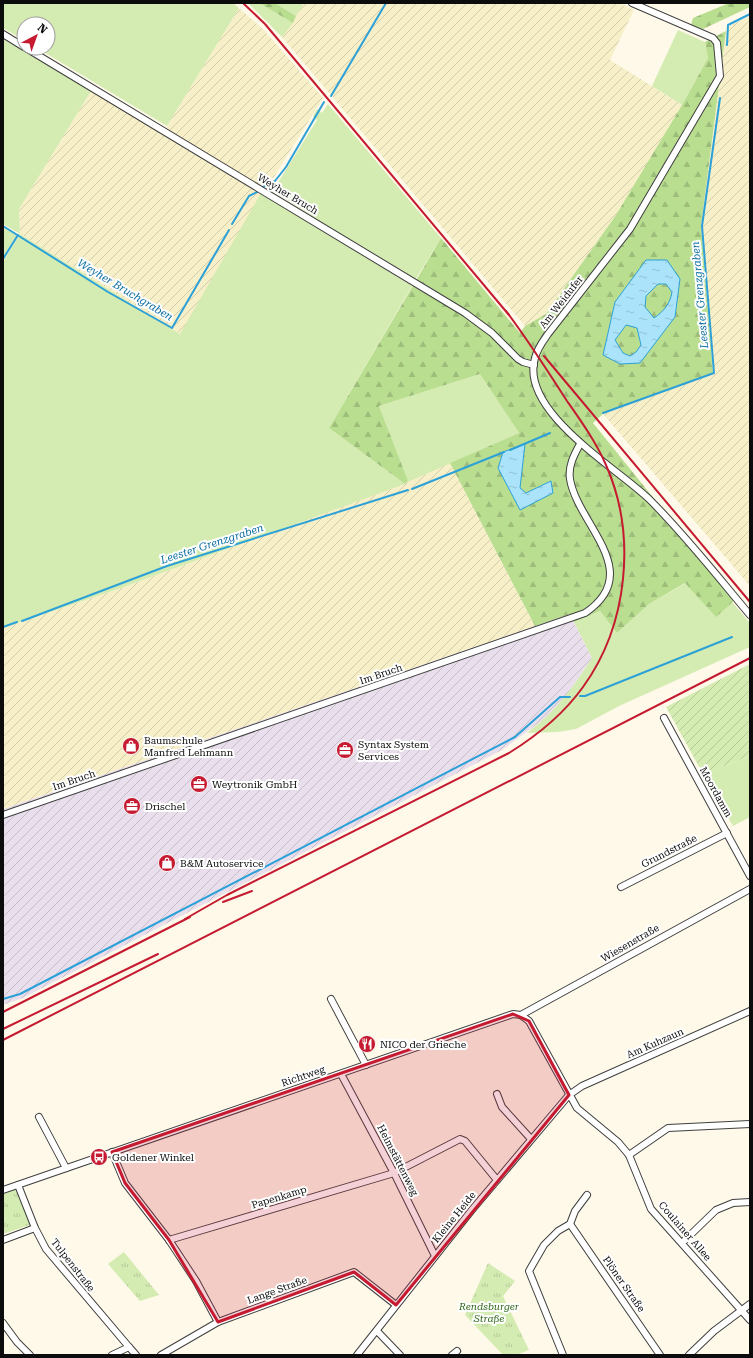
<svg xmlns="http://www.w3.org/2000/svg" width="753" height="1358" font-family="'Roboto Serif',serif">
	<style>
		.industrial { fill: url(#industrial-furrows) }
		.farmland { fill: url(#farmland-furrows) }
		.grass { fill: #d4ecb1 }
		.forest { fill: url(#forest-firs) }
		.park { fill: url(#park-tufts) }
		.garden { fill: url(#garden-furrows) }
		.water { fill: url(#water-ripples); stroke: #2da1d7; fill-rule: evenodd }
		.lines { fill: none; stroke-linecap: round; stroke-linejoin: round }
		.stream { stroke: #2da1d7; stroke-width: 2 }
		.street-casing { stroke: #3f3f3f; stroke-width: 8 }
		.street { stroke: #fff; stroke-width: 6 }
		.rail { stroke: #c51a30; stroke-width: 2 }
		.marked { fill: #c51a30; fill-opacity: 0.2; stroke: #c51a30; stroke-width: 3; stroke-linejoin: round }
		.labels { text-anchor: middle; dominant-baseline: central; stroke-width: 4; stroke-linejoin: round; paint-order: stroke }
		.street-label { font-size: 10px; fill: #0c0c0c; stroke: #fff }
		.poi-label { font-size: 10px; fill: #0c0c0c; stroke: #fff; text-anchor: start }
		.park-label { font-size: 10px; font-style: italic; fill: #2f6718; stroke: #fff }
		.water-label { font-size: 11px; font-style: italic; fill: #0d6fa5; stroke: #fff }
	</style>
	<defs>
		<pattern id="industrial-furrows" width="10" height="10" patternUnits="userSpaceOnUse"><rect width="10" height="10" fill="#e9dfec"/><path d="M-1 1l2-2M0 10L10 0M9 11l2-2" fill="none" stroke="#c7bec9"/></pattern>
		<pattern id="farmland-furrows" width="10" height="10" patternUnits="userSpaceOnUse"><rect width="10" height="10" fill="#f7efc8"/><path d="M-1 1l2-2M0 10L10 0M9 11l2-2" fill="none" stroke="#d3ccab"/></pattern>
		<pattern id="forest-firs" width="22" height="20" patternUnits="userSpaceOnUse"><rect width="22" height="20" fill="#b9de90"/><path d="M5 1l3.5 6h-7zM16 11l3.5 6h-7z" fill="#9ebd7b"/></pattern>
		<pattern id="park-tufts" width="24" height="20" patternUnits="userSpaceOnUse"><rect width="24" height="20" fill="#d4ecb1"/><path d="M3 7l-1-3M5 7V3M7 7l1-3M15 17l-1-3M17 17v-4M19 17l1-3" fill="none" stroke="#b5c997"/></pattern>
		<pattern id="garden-furrows" width="10" height="10" patternUnits="userSpaceOnUse"><rect width="10" height="10" fill="#d4ecb1"/><path d="M-1 1l2-2M0 10L10 0M9 11l2-2" fill="none" stroke="#b5c997"/></pattern>
		<pattern id="water-ripples" width="26" height="14" patternUnits="userSpaceOnUse"><rect width="26" height="14" fill="#abe3fa"/><path d="M2 4q2-2 4 0t4 0M15 11q2-2 4 0t4 0" fill="none" stroke="#92c2d5"/></pattern>
	</defs>
	<rect width="100%" height="100%" fill="#fff9ea"/>
	<polygon class="industrial" points="570,614 592,658 567,695 547,717 502,750 23,998 3,1005 3,809"/>
	<g class="farmland">
		<polygon points="304,3 620,3 634,10 610,60 682,105 616,215 546,314 525,326 282,37"/>
		<polygon points="239,8 263,29 323,98 274,177 260,184 261,193 412,286 180,334 20,234 19,209 91,91 165,135 167,126"/>
		<polygon points="750,16 750,586 603,414 713,373 701,226 727,27"/>
		<polygon points="450,463 535,626 3,809 3,628 121,588 404,484"/>
	</g>
	<g class="grass">
		<polygon points="3,3 233,3 239,8 167,126 37,48 48,48 48,24 24,24 24,40 3,28"/>
		<polygon points="248,3 259,3 293,23 282,37"/>
		<polygon points="275,3 304,3 296,16"/>
		<polygon points="678,30 705,42 708,58 682,105 652,86"/>
		<polygon points="3,39 91,91 19,209 20,234 180,334 261,193 412,286 329,428 405,484 121,588 3,628 3,262 20,234 3,224"/>
		<polygon points="328,104 441,238 414,282 270,189 277,184 317,120 313,116 317,109 322,113"/>
		<polygon points="3,227 17,235 3,258"/>
		<polygon points="480,374 519,433 408,482 379,406"/>
		<path d="M686 583 716 616 732 602 750 623V647L619 706 576 729 558 732 527 733C558 709 571 690 592 658L574 622 600 611 617 633 649 604Z"/>
		<polygon points="750,756 750,817 733,826 703,774"/>
	</g>
	<g class="forest">
		<polygon points="259,3 275,3 296,16 293,23"/>
		<polygon points="729,3 750,3 750,7 703,29 691,25 693,18"/>
		<polygon points="726,31 701,226 713,373 603,414 593,423 656,501 739,596 716,617 685,583 649,604 617,633 600,611 574,622 570,614 535,626 450,463 519,433 480,374 379,406 408,481 405,484 329,428 441,238 520,333 525,326 546,314 616,215 682,105 708,58 705,42"/>
	</g>
	<g class="park">
		<polygon points="18,1189 30,1225 3,1234 3,1194"/>
		<polygon points="124,1252 159,1295 140,1301 108,1264"/>
		<polygon points="488,1263 515,1281 503,1296 529,1350 516,1355 503,1355 465,1315"/>
	</g>
	<polygon class="garden" points="750,664 750,756 703,774 666,707"/>
	<g class="water">
		<path d="M646 260H667L680 279 675 317 640 363 620 364 603 355 615 302ZM658 284H666L672 292C670 304 664 311 654 318L645 307 646 296ZM626 325 637 328 641 345 636 352 630 356 623 353 615 340Z"/>
		<polygon points="525,444 520,488 526,493 551,481 553,493 520,510 498,468 503,452"/>
	</g>
	<g class="lines">
		<g class="stream">
			<polyline points="727,45 728,25 750,14"/>
			<polyline points="331,96 386,3"/>
			<polyline points="263,187 275,181 286,167 324,102"/>
			<polyline points="232,224 249,196 257,192"/>
			<polyline points="3,226 108,292 172,328 229,230"/>
			<polyline points="3,259 18,235"/>
			<polyline points="603,413 714,373 702,226 720,98"/>
			<polyline points="510,450 550,433"/>
			<polyline points="412,489 504,452"/>
			<polyline points="22,621 167,566 408,490"/>
			<polyline points="3,627 17,622"/>
			<polyline points="580,696 585,696 732,637"/>
			<polyline points="3,999 20,994 515,737 560,697 570,697"/>
		</g>
		<g class="street-casing">
			<g id="street">
				<path d="M632 3 713 38 717 43 720 76 630 229 548 334C543 341 537 349 535 358 519 412 619 469 650 500 686 536 718 577 750 615"/>
				<polyline points="3,34 24,47"/>
				<polyline points="26,48 465,313 492,333 518,359 523,362 534,365"/>
				<polyline points="664,718 750,876"/>
				<path d="M3 815 585 613C646 572 577 524 570 479 568 466 574 455 580 444"/>
				<polyline points="621,887 727,833"/>
				<polyline points="331,999 366,1065"/>
				<polyline points="521,1015 750,889"/>
				<polyline points="341,1074 394,1173 435,1256"/>
				<polyline points="497,1094 502,1107 531,1139"/>
				<polyline points="39,1117 66,1168"/>
				<polyline points="112,1152 125,1183 169,1240 196,1281 218,1322"/>
				<polyline points="629,1155 668,1128 750,1124"/>
				<polyline points="18,1185 35,1228 46,1249 129,1347"/>
				<polyline points="3,1190 513,1014 521,1015 529,1021 577,1108 618,1142 629,1155 651,1209 750,1320"/>
				<polyline points="570,1224 660,1355"/>
				<polyline points="3,1240 35,1228"/>
				<polyline points="169,1240 394,1173 460,1139 465,1141 497,1180"/>
				<polyline points="682,1243 716,1210 733,1203 750,1202"/>
				<polyline points="3,1323 17,1342 30,1355"/>
				<polyline points="377,1331 400,1355"/>
				<polyline points="112,1355 129,1347 136,1355"/>
				<polyline points="161,1355 218,1322 354,1272 396,1305"/>
				<polyline points="357,1355 471,1211 569,1095 582,1086 750,1011"/>
				<polyline points="452,1355 457,1351"/>
				<polyline points="563,1355 529,1271 544,1245 558,1231 570,1224 575,1211 587,1195"/>
				<polyline points="689,1355 714,1331 750,1304"/>
			</g>
		</g>
		<use href="#street" class="street"/>
		<g class="rail">
			<polyline points="243,3 265,24 509,315"/>
			<polyline points="544,356 750,602"/>
			<polyline points="223,902 252,891"/>
			<path d="M185 919 227 895 509 753C538 735 563 715 583 687 628 625 637 535 606 465 596 442 581 421 567 401 547 370 528 340 506 311"/>
			<polyline points="3,1012 190,917"/>
			<polyline points="3,1029 158,954"/>
			<polyline points="3,1040 750,658"/>
		</g>
	</g>
	<path class="marked" d="M513 1014 529 1021 569 1095 396 1305 354 1272 218 1322 169 1240 125 1183 112 1152Z"/>
	<defs>
		<g id="shop-disc" transform="scale(0.9)"><circle r="9.5" fill="#c51a30" stroke="#fff"/><path d="M-5-2.5h2.3a2.7 3.5 0 0 1 5.4 0H5L5.5 6h-11ZM-1.5-2.5h3a1.5 2.3 0 0 0-3 0Z" fill="#fff"/></g>
		<g id="office-disc" transform="scale(0.9)"><circle r="9.5" fill="#c51a30" stroke="#fff"/><path d="M-6-3h4V-5.5h4V-3h4V5H-6ZM-1-4.5V-3h2v-1.5ZM-6 0V1H6V0Z" fill="#fff"/></g>
		<g id="restaurant-disc" transform="scale(0.9)"><circle r="9.5" fill="#c51a30" stroke="#fff"/><path d="M-5-6h1v4h1v-4h1v4h1v-4h1v5L-1.5 .5V6h-2V.5L-5-1ZM5-6V6H3V1.5H1.5Q1.5-4 5-6Z" fill="#fff"/></g>
		<g id="bus-disc" transform="scale(0.9)"><circle r="9.5" fill="#c51a30" stroke="#fff"/><path d="M-5-6H5V4H4V6H2V4H-2V6H-4V4H-5ZM-3.5-4V0h7V-4ZM-3.5 1.2v1.5H-2V1.2ZM2 1.2v1.5H3.5V1.2Z" fill="#fff"/></g>
	</defs>
	<g fill-rule="evenodd">
		<use href="#shop-disc" x="131" y="746"/>
		<use href="#office-disc" x="345" y="750"/>
		<use href="#office-disc" x="199" y="784"/>
		<use href="#office-disc" x="132" y="806"/>
		<use href="#shop-disc" x="167" y="863"/>
		<use href="#restaurant-disc" x="367" y="1044"/>
		<use href="#bus-disc" x="99" y="1157"/>
	</g>
	<g class="labels">
		<g class="street-label">
			<text transform="translate(288 194) rotate(31)">Weyher Bruch</text>
			<text transform="translate(561 302) rotate(-52)">Am Weidufer</text>
			<text transform="translate(381 674) rotate(-19)">Im Bruch</text>
			<text transform="translate(74 780) rotate(-19)">Im Bruch</text>
			<text transform="translate(716 792) rotate(61)">Moordamm</text>
			<text transform="translate(669 851) rotate(-27)">Grundstraße</text>
			<text transform="translate(630 943) rotate(-30)">Wiesenstraße</text>
			<text transform="translate(655 1043) rotate(-24)">Am Kuhzaun</text>
			<text transform="translate(303 1076) rotate(-19)">Richtweg</text>
			<text transform="translate(398 1160) rotate(63)">Heimstättenweg</text>
			<text transform="translate(279 1197) rotate(-17)">Papenkamp</text>
			<text transform="translate(454 1217) rotate(-51)">Kleine Heide</text>
			<text transform="translate(685 1231) rotate(49)">Coulainer Allee</text>
			<text transform="translate(73 1265) rotate(52)">Tulpenstraße</text>
			<text transform="translate(624 1284) rotate(55)">Plöner Straße</text>
			<text transform="translate(277 1290) rotate(-20)">Lange Straße</text>
		</g>
		<g class="poi-label">
			<text x="144" y="740">Baumschule<tspan x="144" dy="12">Manfred Lehmann</tspan></text>
			<text x="358" y="744">Syntax System<tspan x="358" dy="12">Services</tspan></text>
			<text x="212" y="784">Weytronik GmbH</text>
			<text x="145" y="806">Drischel</text>
			<text x="180" y="863">B&amp;M Autoservice</text>
			<text x="380" y="1044">NICO der Grieche</text>
			<text x="112" y="1157">Goldener Winkel</text>
		</g>
		<g class="park-label">
			<text x="489" y="1306">Rendsburger<tspan x="489" dy="12">Straße</tspan></text>
		</g>
		<g class="water-label">
			<text transform="translate(125 290) rotate(31)">Weyher Bruchgraben</text>
			<text transform="translate(700 295) rotate(-95)">Leester Grenzgraben</text>
			<text transform="translate(212 544) rotate(-18)">Leester Grenzgraben</text>
		</g>
	</g>
	<rect width="753" height="1358" fill="none" stroke="#0c0c0c" stroke-width="8"/>
	<g transform="translate(36 36) rotate(41)"><circle r="19" fill="#ffffff" stroke="#9e9e9e"/>
	<path d="M0-3L7 15L0 10L-7 15Z" fill="#c51a30"/>
	<text y="-6" font-size="11" font-weight="bold" text-anchor="middle" fill="#0c0c0c">N</text>
	</g>
</svg>
